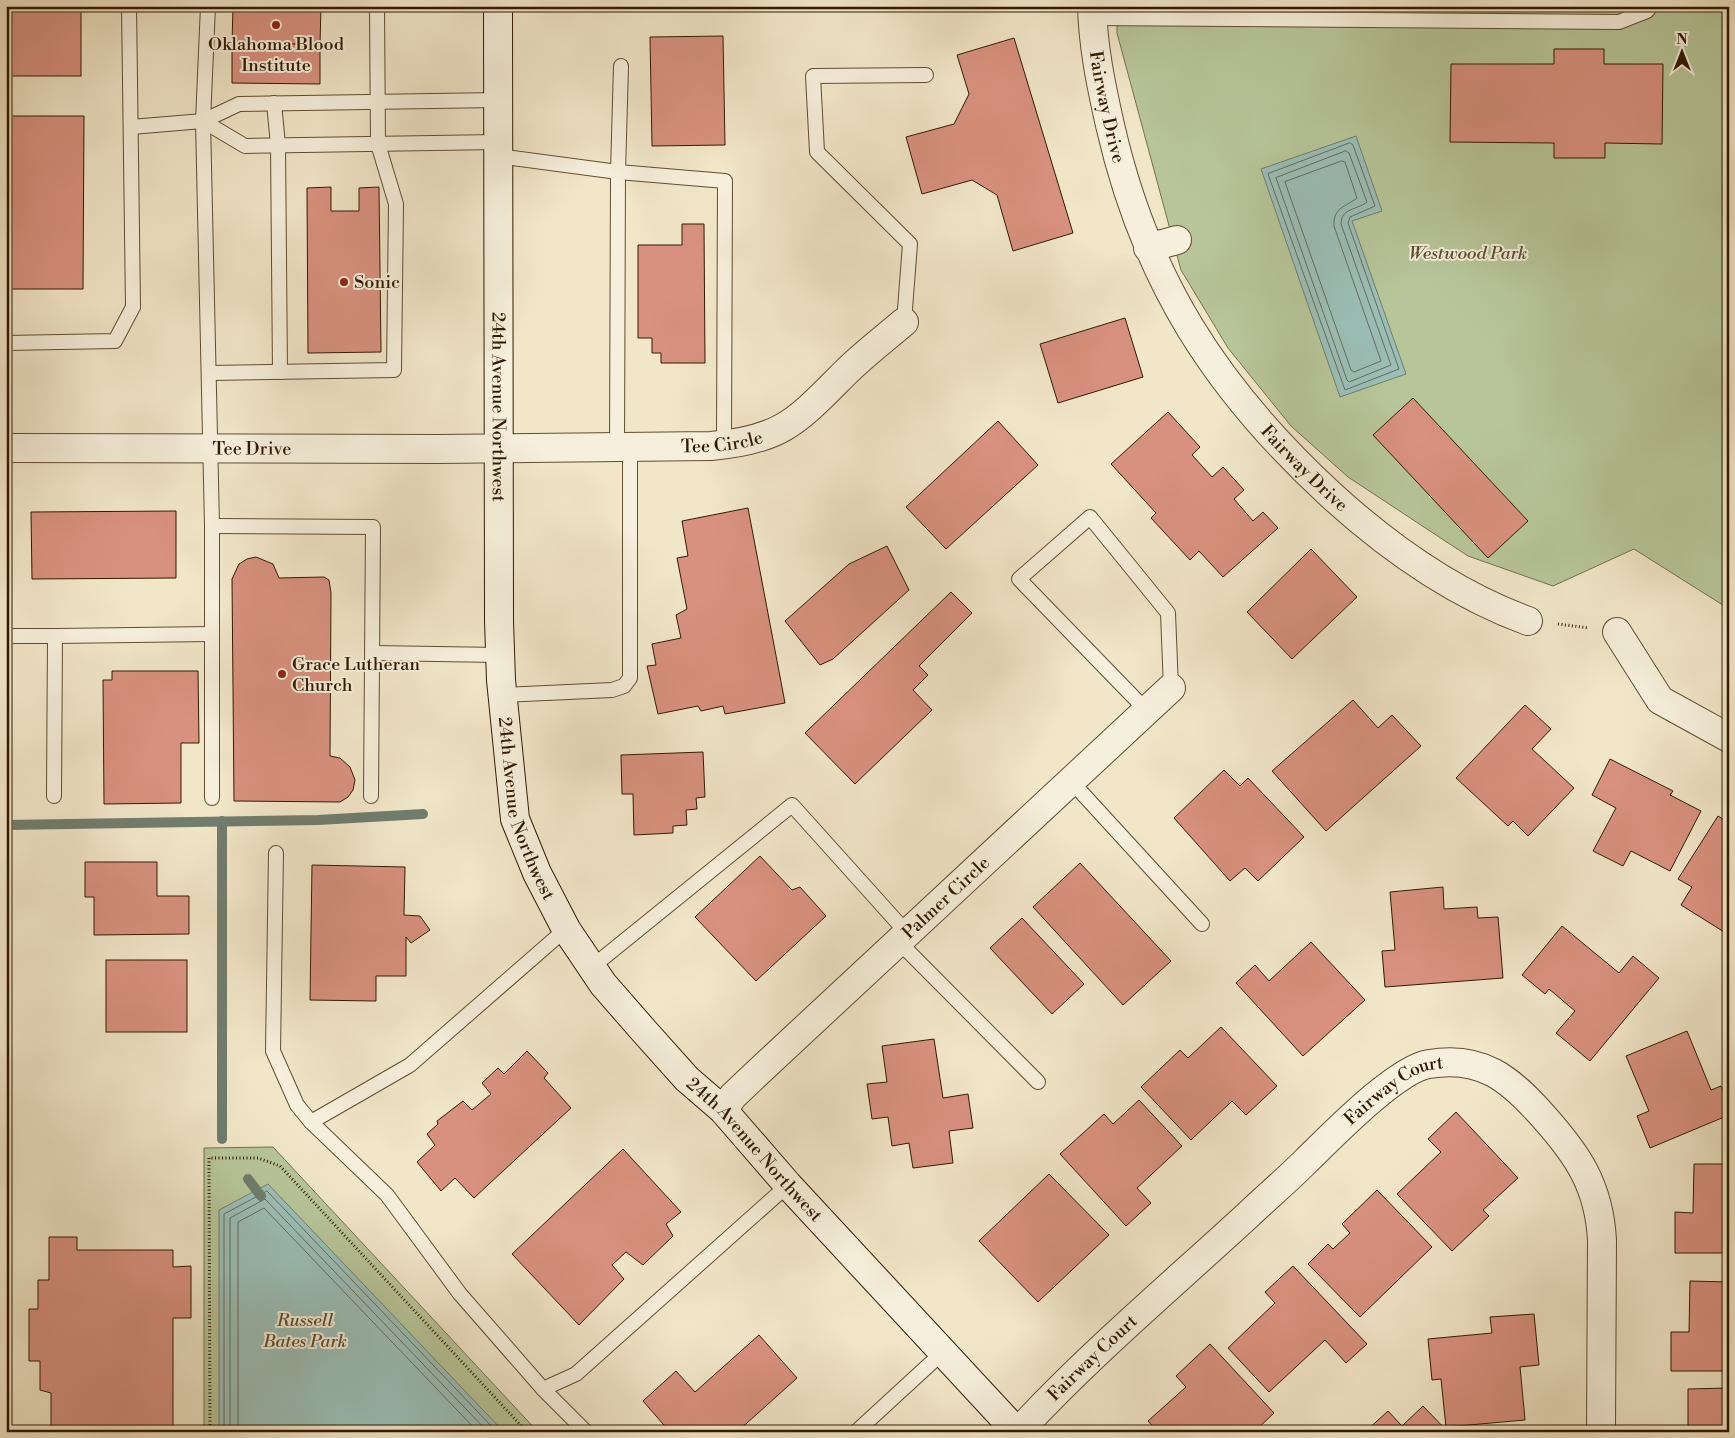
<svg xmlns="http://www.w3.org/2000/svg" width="1735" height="1438" font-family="'Libre Bodoni',serif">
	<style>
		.green { fill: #b7c699; stroke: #74704c }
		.water { fill: #9bbfb7; stroke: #707d6e }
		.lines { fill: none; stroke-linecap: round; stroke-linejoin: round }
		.shore { stroke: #666c5c; stroke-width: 1 }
		.stream { stroke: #707d6e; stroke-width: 10 }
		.building { fill: #d8917f; stroke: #301a00 }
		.lane-casing { stroke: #604d32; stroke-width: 16 }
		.street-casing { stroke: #604d32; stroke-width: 30 }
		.secondary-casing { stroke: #301a00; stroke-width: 30 }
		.path { stroke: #301a00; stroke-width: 3; stroke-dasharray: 1 2.5; stroke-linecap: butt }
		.lane { stroke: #f6efdb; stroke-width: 14 }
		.street { stroke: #f6efdb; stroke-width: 28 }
		.secondary { stroke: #f6efdb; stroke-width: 28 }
		.poi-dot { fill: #8f2418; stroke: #f6efdb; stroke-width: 2 }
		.labels { text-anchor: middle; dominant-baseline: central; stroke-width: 4; stroke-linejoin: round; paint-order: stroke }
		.poi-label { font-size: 18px; fill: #301a00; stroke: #f6efdb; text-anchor: start }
		.street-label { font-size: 18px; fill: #301a00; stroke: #f6efdb }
		.park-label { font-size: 18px; font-style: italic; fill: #584e2e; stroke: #f6efdb }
	</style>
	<rect width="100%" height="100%" fill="#f1e6c8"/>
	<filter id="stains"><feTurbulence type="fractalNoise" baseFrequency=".004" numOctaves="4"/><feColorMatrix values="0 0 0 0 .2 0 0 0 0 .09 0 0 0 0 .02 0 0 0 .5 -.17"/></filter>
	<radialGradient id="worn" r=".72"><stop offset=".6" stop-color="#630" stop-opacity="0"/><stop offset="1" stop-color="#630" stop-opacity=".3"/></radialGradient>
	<g class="green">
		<polygon points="1117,6 1729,6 1729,609 1634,549 1553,586 1468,556 1348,477 1291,426 1228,348 1181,270 1117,33"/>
		<polygon points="273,1147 538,1432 204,1432 204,1148"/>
	</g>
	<g class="water">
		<polygon points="1356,136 1382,211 1352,221 1406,374 1340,397 1261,169"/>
		<polygon points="268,1184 504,1432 219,1432 219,1210"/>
	</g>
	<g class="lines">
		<g class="shore">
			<polygon points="1350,143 1353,145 1375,206 1350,217 1348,223 1399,369 1345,390 1268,174"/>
			<path d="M1346 151 1349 153 1367 202C1357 210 1341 208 1341 224L1391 365 1349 382 1347 380 1276 178Z"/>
			<path d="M1342 161 1345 162 1357 198C1346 207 1333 207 1334 226L1381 361 1354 372 1351 370 1285 182Z"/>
			<polyline points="224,1432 224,1214 267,1191 497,1432"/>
			<polyline points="230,1432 230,1218 265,1199 488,1432"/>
			<polyline points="238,1432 238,1222 264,1208 478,1432"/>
		</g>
		<g class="stream">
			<polyline points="222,821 222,1139"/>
			<polyline points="6,825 318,820 423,814"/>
			<polyline points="248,1179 261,1196"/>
		</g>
	</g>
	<g class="building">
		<rect x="6" y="6" width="75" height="70"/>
		<polygon points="233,6 321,6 320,44 232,44"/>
		<rect x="708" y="6" width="73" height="2"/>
		<polygon points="723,36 725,145 652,146 650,37"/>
		<polygon points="1014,38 1073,233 1013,251 997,195 972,180 922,194 906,137 954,124 969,94 957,55"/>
		<polygon points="232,44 320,44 320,84 232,83"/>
		<polygon points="1554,49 1604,49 1604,64 1663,64 1662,144 1605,143 1605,158 1554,158 1554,143 1450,142 1451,64 1554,64"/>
		<polygon points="6,116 84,116 83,289 6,289"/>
		<polygon points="331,187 331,211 359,211 359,188 379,187 381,352 308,353 307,188"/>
		<polygon points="682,224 704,224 705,363 661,363 661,353 652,353 652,338 638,338 638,245 682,245"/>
		<polygon points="1125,318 1143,377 1058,403 1040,344"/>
		<polygon points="1413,398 1528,521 1488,558 1373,435"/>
		<polygon points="1168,412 1200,447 1192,455 1212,477 1223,467 1244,490 1234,499 1253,521 1263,512 1278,528 1223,577 1199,551 1190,560 1151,518 1156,513 1111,464"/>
		<polygon points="998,421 1038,465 946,549 906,507"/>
		<polygon points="748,508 785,703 725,714 723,706 701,711 698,706 658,714 647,666 656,665 652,644 681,638 676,615 687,609 677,558 688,556 682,521"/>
		<polygon points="176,511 176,578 32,579 31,512"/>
		<polygon points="887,546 909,590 833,659 820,665 785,621 849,564"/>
		<polygon points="1311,549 1357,597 1292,659 1247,612"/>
		<polygon points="256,557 273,564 279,578 324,577 329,580 331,593 330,756 340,758 350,767 355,780 353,790 348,797 340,802 234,801 232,579 239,564 247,559"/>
		<polygon points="951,592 972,613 919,666 928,675 913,690 932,710 855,784 805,733"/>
		<polygon points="112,671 198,671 199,743 181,743 181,803 104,804 103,680 112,680"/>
		<polygon points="1353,700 1378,728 1392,715 1421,746 1326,831 1272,771"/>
		<polygon points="1525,705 1551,729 1532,749 1574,788 1528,836 1513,821 1508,826 1456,778"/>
		<polygon points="703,752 705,797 696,798 697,809 686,810 687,825 673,826 673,833 634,835 633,794 622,794 621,755"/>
		<polygon points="1610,759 1673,791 1670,795 1701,811 1670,871 1631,851 1623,866 1593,851 1616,808 1592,795"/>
		<polygon points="1224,770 1240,786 1248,778 1304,837 1258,881 1245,868 1230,881 1174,818"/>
		<polygon points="1718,816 1729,823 1729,935 1681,905 1692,887 1678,879"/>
		<polygon points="760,856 792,890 800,887 826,916 756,981 695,917"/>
		<polygon points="85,862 157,862 157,896 189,896 189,934 94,935 94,897 85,897"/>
		<polygon points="1080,863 1171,961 1123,1005 1033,907"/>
		<polygon points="312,865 405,867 404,915 420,916 430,930 411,943 406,937 406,976 376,976 376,1001 310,1000"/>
		<polygon points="1443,887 1444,909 1477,907 1478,918 1498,917 1503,978 1385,987 1382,951 1395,950 1390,892"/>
		<polygon points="1022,918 1084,984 1052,1014 990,948"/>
		<polygon points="1562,926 1619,973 1633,956 1659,978 1590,1061 1556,1033 1575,1011 1549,989 1545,994 1522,975"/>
		<polygon points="1311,942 1365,1000 1303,1056 1236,983 1255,965 1269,981"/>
		<rect x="106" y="960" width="81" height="72"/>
		<polygon points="1221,1027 1277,1086 1246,1115 1232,1101 1191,1140 1141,1087 1180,1050 1188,1058"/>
		<polygon points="1687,1031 1711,1090 1721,1086 1729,1104 1729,1115 1650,1148 1637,1116 1649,1111 1626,1056"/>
		<polygon points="934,1039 943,1098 968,1094 973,1128 949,1131 953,1163 913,1168 909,1143 892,1146 888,1117 872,1119 867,1084 887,1082 882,1046"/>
		<polygon points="527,1051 548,1073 544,1078 571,1108 474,1198 455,1178 441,1191 417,1162 435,1145 427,1134 438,1124 437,1121 463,1101 472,1110 491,1094 482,1083 498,1068 504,1074"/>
		<polygon points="1139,1100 1182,1146 1137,1188 1151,1203 1126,1226 1060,1154 1104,1114 1113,1124"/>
		<polygon points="1456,1112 1518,1178 1483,1210 1489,1216 1452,1251 1397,1194 1441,1152 1428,1139"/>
		<polygon points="623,1149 681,1212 666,1224 673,1236 643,1265 626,1252 612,1265 624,1279 579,1325 512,1254"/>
		<polygon points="1694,1164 1729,1164 1729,1253 1675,1253 1675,1212 1693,1213"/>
		<polygon points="1049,1174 1109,1235 1038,1302 979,1241"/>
		<polygon points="1377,1190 1432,1247 1360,1317 1308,1264 1328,1244 1333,1249 1350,1233 1342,1224"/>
		<polygon points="49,1237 77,1237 77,1250 173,1250 173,1267 191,1266 191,1318 173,1318 173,1427 51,1427 51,1393 40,1390 40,1361 29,1361 29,1309 38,1309 38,1280 49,1280"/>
		<polygon points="1293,1266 1367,1344 1346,1363 1325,1340 1269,1392 1228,1348 1275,1303 1265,1292"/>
		<polygon points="1690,1281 1729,1282 1729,1371 1671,1371 1671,1332 1689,1332"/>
		<polygon points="1534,1314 1539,1365 1520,1367 1525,1420 1446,1427 1441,1379 1432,1380 1428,1339 1492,1333 1490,1317"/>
		<polygon points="759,1335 797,1378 737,1432 670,1432 643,1401 676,1371 695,1392"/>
		<polygon points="1210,1344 1274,1413 1254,1432 1158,1432 1148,1421 1186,1387 1176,1376"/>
		<polygon points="1729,1388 1729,1432 1688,1432 1688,1389"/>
		<polygon points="1423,1406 1448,1432 1365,1432 1388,1411 1402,1426"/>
	</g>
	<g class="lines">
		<g class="lane-casing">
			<g id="lane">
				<polyline points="208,6 203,121 212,526 212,798"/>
				<polyline points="1092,18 1619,22 1647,11 1651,6"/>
				<polyline points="274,103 278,145 280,372"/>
				<polyline points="203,121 245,146 498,142"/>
				<polyline points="131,127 203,121 239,104 498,100"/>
				<polyline points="498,156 618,172 725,181 724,445"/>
				<polyline points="904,322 910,244 817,152 813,76 926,75"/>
				<polyline points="6,343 115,341 133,307 129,6"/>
				<polyline points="209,373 394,370 396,204 378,144 377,6"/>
				<polyline points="617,447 618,172 621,66"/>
				<polyline points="212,526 373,527 371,796"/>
				<polyline points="6,636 55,636 54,796"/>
				<polyline points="55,636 212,634"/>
				<polyline points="373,653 500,655"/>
				<polyline points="502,695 612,690 624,686 630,678 630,447"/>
				<polyline points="1147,711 1019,579 1090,517 1168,613 1171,688"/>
				<polyline points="1071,781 1202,924"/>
				<polyline points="276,853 273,1051 297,1105 311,1122 387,1195 460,1294 543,1389 586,1432"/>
				<polyline points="898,941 1038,1082"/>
				<polyline points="592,967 792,805 907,933"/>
				<polyline points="311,1122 410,1065 566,929"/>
				<polyline points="543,1389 576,1374 788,1185"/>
				<polyline points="856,1432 943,1352"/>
			</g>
		</g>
		<g class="street-casing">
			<g id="street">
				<path id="s1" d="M1092 6C1093 47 1101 85 1110 125 1145 279 1215 388 1331 495 1389 548 1454 594 1528 621"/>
				<polyline points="1148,248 1177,240"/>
				<path id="s2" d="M6 448 438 449 711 446C782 440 797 421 845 373 863 355 884 339 904 322"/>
				<polyline points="1617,632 1660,700 1729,738"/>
				<path id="s3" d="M723 1110 733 1096 769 1062 1171 688"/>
				<path id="s4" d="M1018 1432C1089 1355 1171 1286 1248 1215 1267 1197 1287 1180 1306 1161 1331 1137 1396 1069 1429 1064 1482 1055 1510 1079 1543 1116 1578 1155 1599 1186 1602 1240L1601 1432"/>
			</g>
		</g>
		<g class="secondary-casing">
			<g id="secondary">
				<path id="s5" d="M498 6 499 621 501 680 515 819 537 873 566 929 603 984 644 1031 687 1079 723 1110 788 1185 1017 1432"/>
			</g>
		</g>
		<g class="path">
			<polyline points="1558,624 1589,628"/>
			<polyline points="210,1432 209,1158 258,1158 280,1166 527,1432"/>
		</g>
		<use href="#lane" class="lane"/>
		<use href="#street" class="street"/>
		<use href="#secondary" class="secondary"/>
	</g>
	<g class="poi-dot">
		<circle cx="276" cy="25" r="5"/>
		<circle cx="344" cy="282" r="5"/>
		<circle cx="282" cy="674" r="5"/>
	</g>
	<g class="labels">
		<g class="poi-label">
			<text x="276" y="44" text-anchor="middle">Oklahoma Blood<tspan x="276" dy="21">Institute</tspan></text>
			<text x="354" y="282">Sonic</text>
			<text x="292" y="664">Grace Lutheran<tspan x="292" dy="21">Church</tspan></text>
		</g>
		<g class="street-label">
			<text stroke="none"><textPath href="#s1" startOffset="102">Fairway Drive</textPath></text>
			<text stroke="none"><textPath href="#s5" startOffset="401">24th Avenue Northwest</textPath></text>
			<text stroke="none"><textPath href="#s2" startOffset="716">Tee Circle</textPath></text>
			<text stroke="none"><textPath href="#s2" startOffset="246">Tee Drive</textPath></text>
			<text stroke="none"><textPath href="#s1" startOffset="521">Fairway Drive</textPath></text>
			<text stroke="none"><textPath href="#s5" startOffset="806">24th Avenue Northwest</textPath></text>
			<text stroke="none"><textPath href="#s3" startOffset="308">Palmer Circle</textPath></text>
			<text stroke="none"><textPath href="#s4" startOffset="510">Fairway Court</textPath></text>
			<text stroke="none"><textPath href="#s5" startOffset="1226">24th Avenue Northwest</textPath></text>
			<text stroke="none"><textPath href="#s4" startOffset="105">Fairway Court</textPath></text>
		</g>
		<g class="park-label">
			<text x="1468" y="253">Westwood Park</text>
			<text x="305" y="1320">Russell<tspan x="305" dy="21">Bates Park</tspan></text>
		</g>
	</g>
	<rect width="1735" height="1438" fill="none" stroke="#f1e6c8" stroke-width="25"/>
	<rect x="8" y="8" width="1720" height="1423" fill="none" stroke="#301a00" stroke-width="2.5"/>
	<rect x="12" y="12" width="1710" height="1413" fill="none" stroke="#301a00"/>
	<g transform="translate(1682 52)" stroke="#f6efdb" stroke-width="4" paint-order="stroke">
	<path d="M0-4L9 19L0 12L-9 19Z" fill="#301a00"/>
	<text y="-8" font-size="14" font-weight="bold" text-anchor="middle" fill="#301a00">N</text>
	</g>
	<rect width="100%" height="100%" filter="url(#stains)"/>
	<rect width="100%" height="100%" fill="url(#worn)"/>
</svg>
